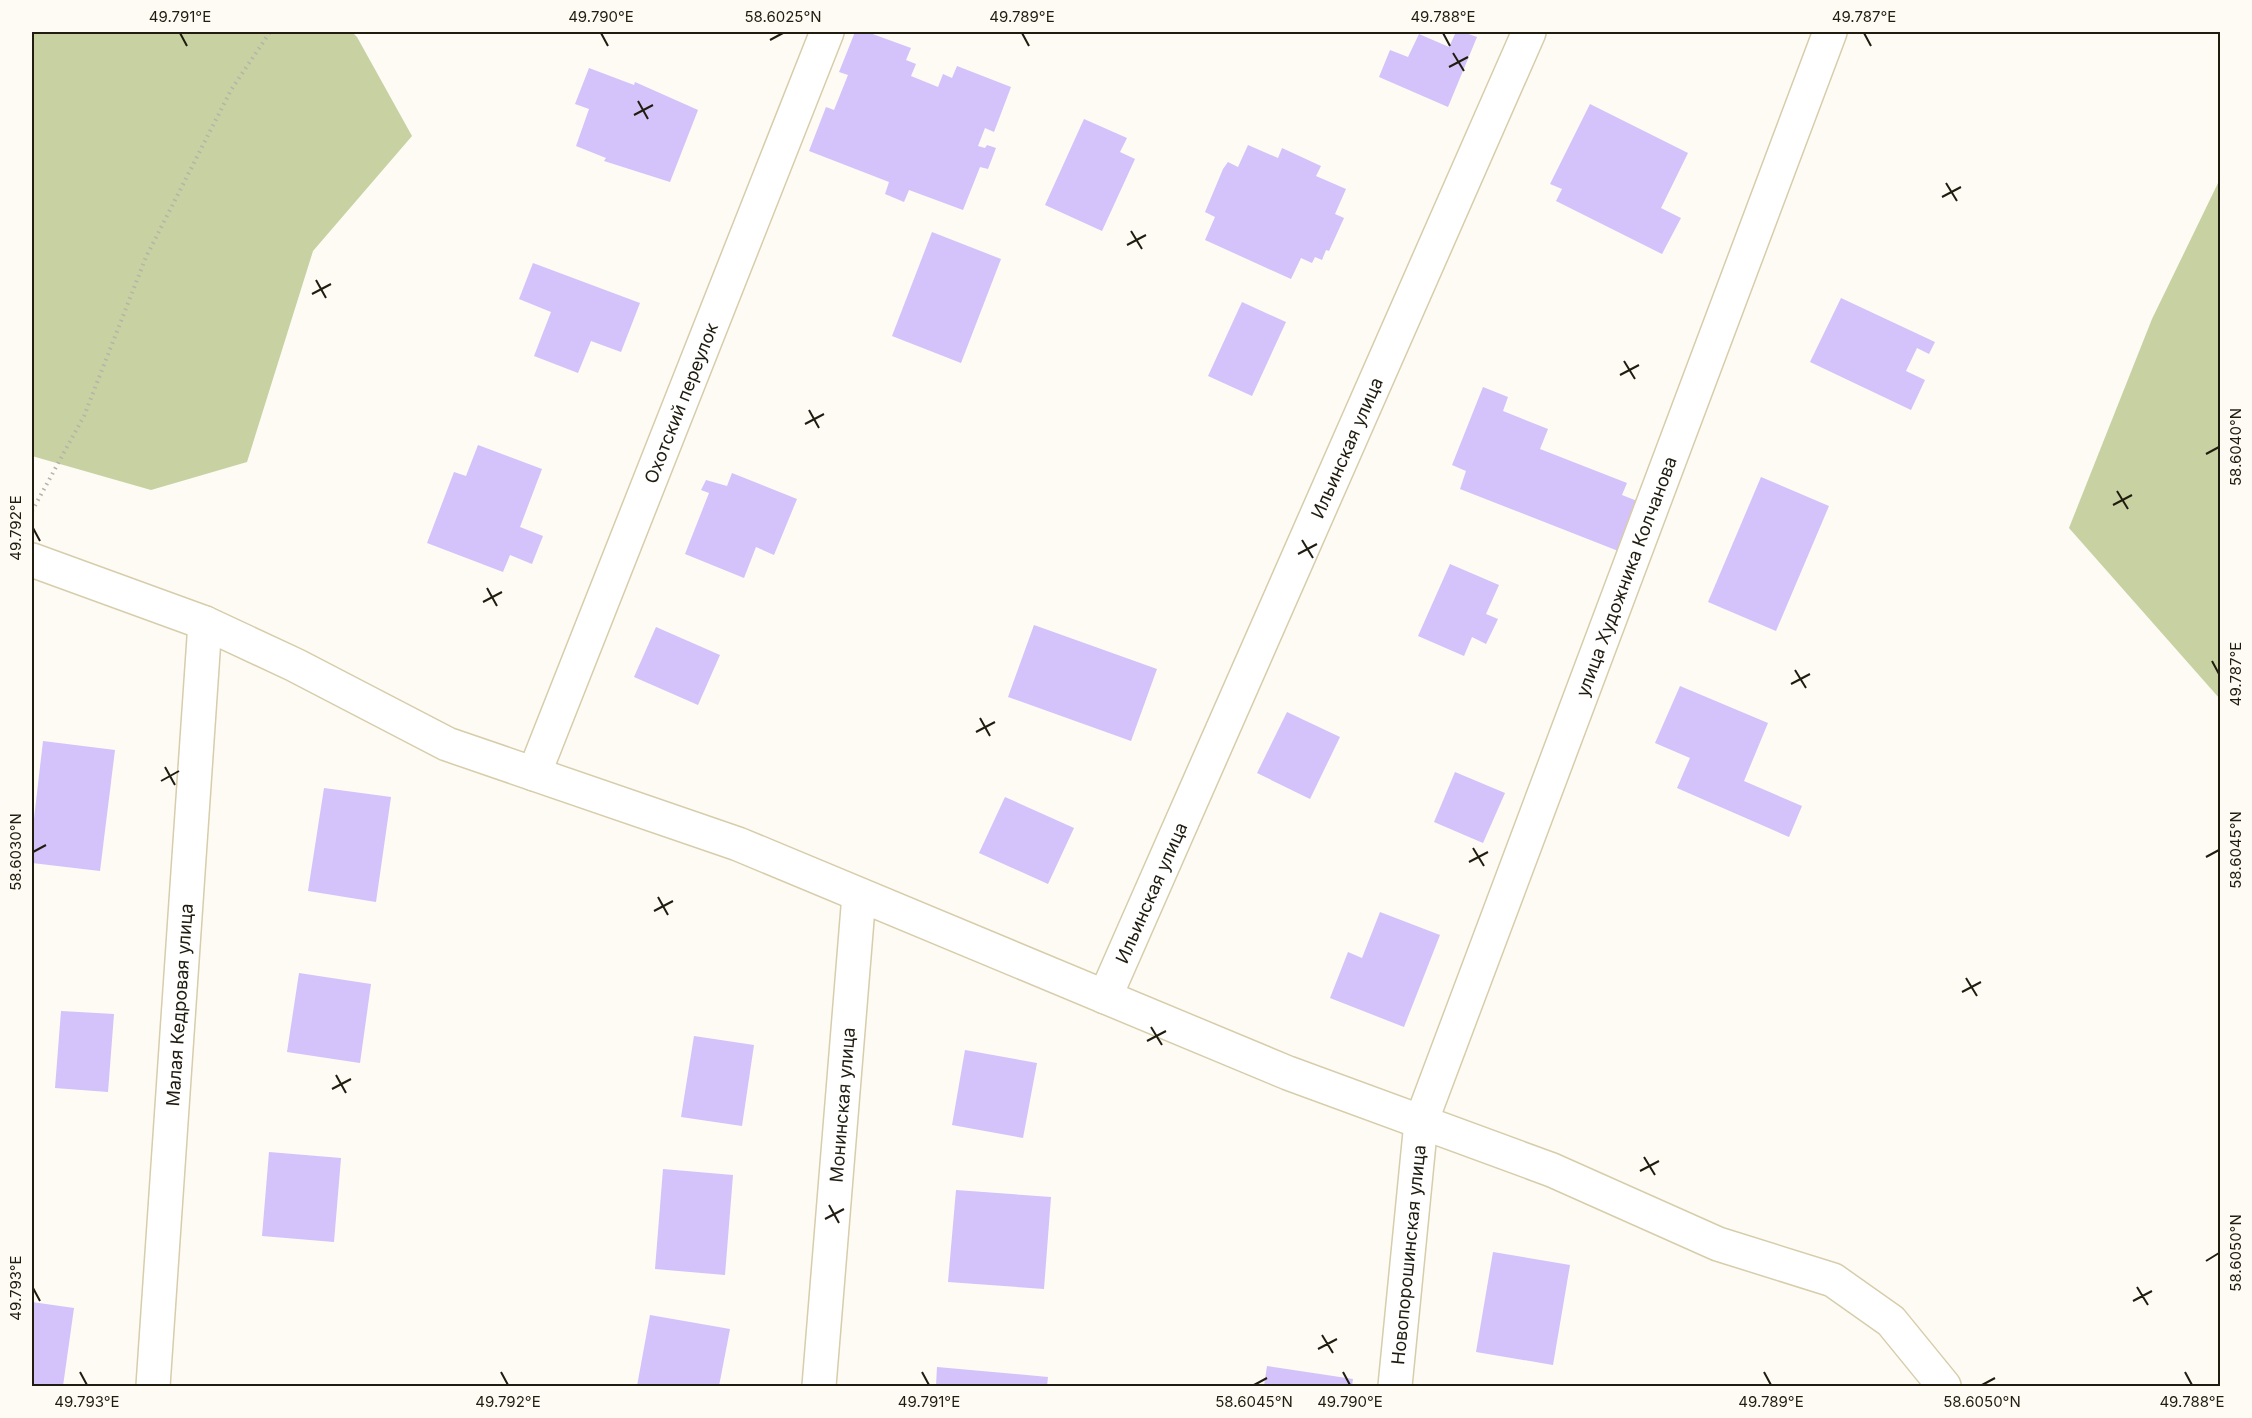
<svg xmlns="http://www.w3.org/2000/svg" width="2252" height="1418" font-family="Inter,sans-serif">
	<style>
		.green { fill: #c7d1a1 }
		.building { fill: #d4c2fa }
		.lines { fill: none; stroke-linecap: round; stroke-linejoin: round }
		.minor-casing { stroke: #d7cdab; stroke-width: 36 }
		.path { stroke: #b6b3aa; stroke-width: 4; stroke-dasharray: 1.5 4.5; stroke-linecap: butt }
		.minor { stroke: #fff; stroke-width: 33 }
		.ticks { fill: none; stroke: #201d10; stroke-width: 2 }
		.labels { text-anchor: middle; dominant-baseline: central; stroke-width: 5; stroke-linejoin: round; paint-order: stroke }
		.street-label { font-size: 18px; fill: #201d10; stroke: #fdfbf4 }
		.neatline { fill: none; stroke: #201d10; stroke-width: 2 }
		.ticks-label { font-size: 15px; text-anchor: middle; fill: #201d10 }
	</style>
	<rect width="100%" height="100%" fill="#fdfbf4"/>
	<g class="green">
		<polygon points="32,32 352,32 357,37 412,136 313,251 247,462 151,490 32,456"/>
		<polygon points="2220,179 2220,699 2069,528 2152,319"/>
	</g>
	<g class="building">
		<polygon points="855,32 867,32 911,48 906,60 916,64 911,76 938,87 943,74 952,78 957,66 1011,87 994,132 985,128 978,146 985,148 987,145 996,148 988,169 980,167 963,210 909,190 904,202 885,194 889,182 809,151 826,107 834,110 848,75 839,72"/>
		<polygon points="1456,32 1463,32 1477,37 1448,107 1379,77 1390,50 1408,57 1419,34 1449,47"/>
		<polygon points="589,68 634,85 635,82 698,110 670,182 604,161 606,158 576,146 589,109 575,104"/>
		<polygon points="1590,104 1688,153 1661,208 1681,218 1662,254 1556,201 1562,189 1550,184"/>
		<polygon points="1084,119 1127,138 1120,152 1135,159 1102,231 1045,205"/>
		<polygon points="1248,145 1278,158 1282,148 1321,166 1316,176 1346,189 1335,214 1344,218 1329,251 1326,250 1322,260 1315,257 1312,263 1301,258 1291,279 1205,240 1215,217 1205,212 1223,169 1228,162 1238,167"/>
		<polygon points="932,232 1001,259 961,363 892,336"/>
		<polygon points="533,263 640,303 621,352 591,341 578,373 534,356 551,312 519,299"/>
		<polygon points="1841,298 1935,342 1929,354 1917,348 1906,371 1925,380 1911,410 1810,362"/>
		<polygon points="1242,302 1286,322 1252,396 1208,376"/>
		<polygon points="1483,387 1508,397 1503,411 1548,429 1540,449 1627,483 1622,495 1650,506 1631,556 1460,489 1466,471 1452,465"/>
		<polygon points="478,445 542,469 520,527 543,536 532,564 510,555 503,572 427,543 454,472 466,476"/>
		<polygon points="732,473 797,499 774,555 756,547 744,578 685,554 709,493 701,490 706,480 727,486"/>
		<polygon points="1761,477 1829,506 1776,631 1708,602"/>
		<polygon points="1450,564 1499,585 1486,614 1498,619 1486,644 1472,637 1464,656 1418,636"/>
		<polygon points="1034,625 1157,669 1131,741 1008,697"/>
		<polygon points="656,627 720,655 698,705 634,677"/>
		<polygon points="1680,686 1768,723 1744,781 1802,806 1789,837 1677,788 1690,758 1655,743"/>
		<polygon points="1287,712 1340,737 1310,799 1257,773"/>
		<polygon points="43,741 115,750 100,871 32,863 32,836"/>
		<polygon points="1455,772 1505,793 1483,843 1434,822"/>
		<polygon points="324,788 391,797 376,902 308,891"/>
		<polygon points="1005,797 1074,828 1048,884 979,853"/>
		<polygon points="1380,912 1440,935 1404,1027 1330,998 1348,952 1362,958"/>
		<polygon points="299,973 371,984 360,1063 287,1052"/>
		<polygon points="61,1011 114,1014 108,1092 55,1088"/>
		<polygon points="694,1036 754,1045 742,1126 681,1117"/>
		<polygon points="965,1050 1037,1063 1023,1138 952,1125"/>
		<polygon points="269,1152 341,1158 334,1242 262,1236"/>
		<polygon points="663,1169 733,1175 725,1275 655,1269"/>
		<polygon points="956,1190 1051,1197 1044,1289 948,1282"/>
		<polygon points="1493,1252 1570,1265 1553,1365 1476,1352"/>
		<polygon points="32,1302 74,1308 63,1386 32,1386"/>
		<polygon points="650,1315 730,1329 719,1386 637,1386"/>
		<polygon points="1267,1366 1353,1379 1352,1386 1264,1386"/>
		<polygon points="937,1367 1048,1377 1047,1386 936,1386"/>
	</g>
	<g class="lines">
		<g class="minor-casing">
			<g id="minor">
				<polyline points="32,560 205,623 295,665 447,744 738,844 1288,1073 1552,1170 1718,1244 1833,1280 1891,1321 1944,1386"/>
				<path id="s1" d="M534 774 827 32"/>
				<path id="s2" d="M1105 997 1529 32"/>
				<path id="s3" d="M153 1386 205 623"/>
				<path id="s4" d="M819 1386 859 895"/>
				<path id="s5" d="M1395 1386 1421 1122 1830 32"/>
			</g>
		</g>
		<polyline class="path" points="32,511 84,416 146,257 231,90 270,32"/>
		<use href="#minor" class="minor"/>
	</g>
	<path class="ticks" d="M180 33 187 46M601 33 608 46M1022 33 1029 46M1443 33 1450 46M1864 33 1871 46M770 40 783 33M1453 53 1464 71M1449 67 1468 57M638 101 648 119M634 115 653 105M1946 183 1957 201M1942 197 1961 187M1131 231 1142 249M1127 245 1146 235M316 280 326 298M312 294 331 284M1624 361 1635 379M1620 375 1639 365M809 410 819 428M805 424 824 414M2206 454 2219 447M2117 491 2128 509M2113 505 2132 495M33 528 40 541M1302 540 1313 558M1298 554 1317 544M487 588 497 606M483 602 502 592M2212 661 2219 674M1795 670 1806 688M1791 684 1810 674M980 718 990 736M976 732 995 722M165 767 175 785M161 781 179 771M1473 848 1484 866M33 852 46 845M2206 857 2219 850M1469 862 1488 852M658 897 668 915M654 911 673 901M1966 978 1977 996M1962 992 1981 982M1151 1027 1162 1045M1147 1041 1166 1031M336 1075 346 1093M332 1089 351 1079M1644 1157 1655 1175M1640 1171 1659 1161M829 1205 839 1223M825 1219 844 1209M2206 1261 2219 1253M2137 1287 2148 1305M33 1288 40 1301M2133 1301 2152 1291M1322 1335 1333 1353M1318 1349 1337 1339M80 1372 87 1385M501 1372 508 1385M922 1372 929 1385M1343 1372 1350 1385M1764 1372 1771 1385M2185 1372 2192 1385M1254 1385 1267 1378M1982 1385 1995 1378"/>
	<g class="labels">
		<g class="street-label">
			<text stroke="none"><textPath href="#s1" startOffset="399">Охотский переулок</textPath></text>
			<text stroke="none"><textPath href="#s2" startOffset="600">Ильинская улица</textPath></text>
			<text stroke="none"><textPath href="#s5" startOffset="848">улица Художника Колчанова</textPath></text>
			<text stroke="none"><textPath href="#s2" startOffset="114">Ильинская улица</textPath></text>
			<text stroke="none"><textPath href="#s3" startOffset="382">Малая Кедровая улица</textPath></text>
			<text stroke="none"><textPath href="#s4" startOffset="282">Монинская улица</textPath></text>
			<text stroke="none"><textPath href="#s5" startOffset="132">Новопорошинская улица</textPath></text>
		</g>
	</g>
	<rect width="2252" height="1418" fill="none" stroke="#fdfbf4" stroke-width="66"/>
	<rect x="33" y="33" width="2186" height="1352" class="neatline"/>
	<g class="ticks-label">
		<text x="180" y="22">49.791°E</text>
		<text x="601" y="22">49.790°E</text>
		<text x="783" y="22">58.6025°N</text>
		<text x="1022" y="22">49.789°E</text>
		<text x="1443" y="22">49.788°E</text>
		<text x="1864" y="22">49.787°E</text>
		<text transform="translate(2236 447) rotate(-90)" y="5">58.6040°N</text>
		<text transform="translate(16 528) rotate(-90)" y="5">49.792°E</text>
		<text transform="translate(2236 674) rotate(-90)" y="5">49.787°E</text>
		<text transform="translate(2236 850) rotate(-90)" y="5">58.6045°N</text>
		<text transform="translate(16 852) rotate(-90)" y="5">58.6030°N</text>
		<text transform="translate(2236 1253) rotate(-90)" y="5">58.6050°N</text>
		<text transform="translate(16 1288) rotate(-90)" y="5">49.793°E</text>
		<text x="87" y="1407">49.793°E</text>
		<text x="508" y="1407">49.792°E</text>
		<text x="929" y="1407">49.791°E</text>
		<text x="1254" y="1407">58.6045°N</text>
		<text x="1350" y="1407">49.790°E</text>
		<text x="1771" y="1407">49.789°E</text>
		<text x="1982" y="1407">58.6050°N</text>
		<text x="2192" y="1407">49.788°E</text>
	</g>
</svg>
